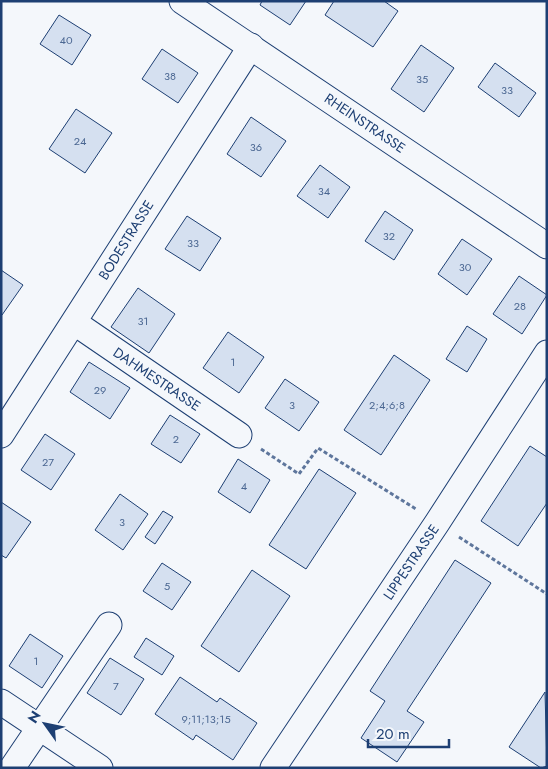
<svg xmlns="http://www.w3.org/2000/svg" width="548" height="769" font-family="Jost,sans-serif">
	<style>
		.building { fill: #d5e0f0; stroke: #1d3f73 }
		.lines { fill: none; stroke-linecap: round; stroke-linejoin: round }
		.minor-casing { stroke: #1d3f73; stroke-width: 27 }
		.path { stroke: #5e769c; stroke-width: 3; stroke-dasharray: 4 2.5; stroke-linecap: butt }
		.minor { stroke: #f4f7fb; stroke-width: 25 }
		.labels { text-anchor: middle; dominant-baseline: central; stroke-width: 4; stroke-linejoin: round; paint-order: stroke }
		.number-label { font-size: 11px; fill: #4b6792 }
		.street-label { font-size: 14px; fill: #1d3f73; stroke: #f4f7fb }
	</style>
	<rect width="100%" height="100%" fill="#f4f7fb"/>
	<g class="building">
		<polygon points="262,1 306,1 290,25 260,5"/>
		<polygon points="334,1 384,1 398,11 373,47 325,15"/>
		<polygon points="59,15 91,35 72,65 40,44"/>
		<polygon points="421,45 454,68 424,112 391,89"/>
		<polygon points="162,49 198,73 178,103 142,79"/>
		<polygon points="495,63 536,93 519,117 478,87"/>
		<polygon points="76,109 112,133 85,173 49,149"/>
		<polygon points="251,117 286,141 261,177 227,154"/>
		<polygon points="320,165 350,187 328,218 297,196"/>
		<polygon points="385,211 413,230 394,260 365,241"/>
		<polygon points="187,216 221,238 200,271 165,249"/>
		<polygon points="462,239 492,259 467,295 438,274"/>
		<polygon points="1,270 23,285 2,315 1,314"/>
		<polygon points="519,276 547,295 522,334 493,314"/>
		<polygon points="138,288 175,314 149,353 111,327"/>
		<polygon points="467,326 487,339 467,372 446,359"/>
		<polygon points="228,332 264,357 239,393 203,368"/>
		<polygon points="394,355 430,380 381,455 344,430"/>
		<polygon points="89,362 130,388 110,419 70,392"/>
		<polygon points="285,379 319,402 299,431 265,408"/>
		<polygon points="170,415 200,434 181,463 151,444"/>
		<polygon points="45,434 75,454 51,490 21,470"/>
		<polygon points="530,446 547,457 547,503 518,546 481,521"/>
		<polygon points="238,459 270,480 250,513 218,492"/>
		<polygon points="319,469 356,493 306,569 269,545"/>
		<polygon points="120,494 148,514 123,550 95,530"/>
		<polygon points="1,502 31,522 6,558 1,555"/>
		<polygon points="163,511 173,517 155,544 145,537"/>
		<polygon points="455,560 491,583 407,711 424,722 397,762 361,738 385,701 370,691"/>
		<polygon points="162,563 191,582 172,610 143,591"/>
		<polygon points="252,570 290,596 239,672 201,646"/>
		<polygon points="30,634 63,656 42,688 9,666"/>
		<polygon points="146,638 174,656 162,675 134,657"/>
		<polygon points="110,658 144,679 121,715 87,693"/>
		<polygon points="180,677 217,702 220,698 257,723 233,760 196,735 193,740 155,714"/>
		<polygon points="545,692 547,766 541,768 509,747"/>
	</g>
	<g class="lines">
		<g class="minor-casing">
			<g id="minor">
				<polyline points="182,1 547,246"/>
				<polyline points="75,323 239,435"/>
				<polyline points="1,435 251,46"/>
				<polyline points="1,702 100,768"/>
				<polyline points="12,768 109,625"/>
				<polyline points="273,768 437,523 547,353"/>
			</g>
		</g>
		<g class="path">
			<polyline points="261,449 299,474 318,448 416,509"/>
			<polyline points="459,537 547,594"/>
		</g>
		<use href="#minor" class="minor"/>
	</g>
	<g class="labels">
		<g class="number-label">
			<text x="66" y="40">40</text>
			<text x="170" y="76">38</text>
			<text x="422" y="79">35</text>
			<text x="507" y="90">33</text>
			<text x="80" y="141">24</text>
			<text x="256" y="147">36</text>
			<text x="324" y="191">34</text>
			<text x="389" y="236">32</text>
			<text x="193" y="243">33</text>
			<text x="465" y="267">30</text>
			<text x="520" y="306">28</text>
			<text x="143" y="321">31</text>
			<text x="233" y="362">1</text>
			<text x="100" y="390">29</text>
			<text x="292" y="405">3</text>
			<text x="387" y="405">2;4;6;8</text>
			<text x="176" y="439">2</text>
			<text x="48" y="462">27</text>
			<text x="244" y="486">4</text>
			<text x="122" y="522">3</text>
			<text x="167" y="586">5</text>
			<text x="36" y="661">1</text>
			<text x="116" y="686">7</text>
			<text x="206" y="719">9;11;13;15</text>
		</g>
		<g class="street-label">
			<text transform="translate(365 123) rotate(34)">RHEINSTRASSE</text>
			<text transform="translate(126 240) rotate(-58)">BODESTRASSE</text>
			<text transform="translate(157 379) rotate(34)">DAHMESTRASSE</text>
			<text transform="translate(411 562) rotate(-56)">LIPPESTRASSE</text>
		</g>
	</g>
	<rect width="548" height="769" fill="none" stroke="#1d3f73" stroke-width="5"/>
	<g transform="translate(45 724) rotate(303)" stroke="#f4f7fb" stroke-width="4" paint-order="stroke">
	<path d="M0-4L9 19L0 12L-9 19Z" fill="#1d3f73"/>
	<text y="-8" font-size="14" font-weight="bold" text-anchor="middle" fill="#1d3f73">N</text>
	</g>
	<path d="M368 739v8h81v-8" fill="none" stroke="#1d3f73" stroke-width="2.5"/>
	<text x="376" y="739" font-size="15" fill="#1d3f73" stroke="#f4f7fb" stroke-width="4" paint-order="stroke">20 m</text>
</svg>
